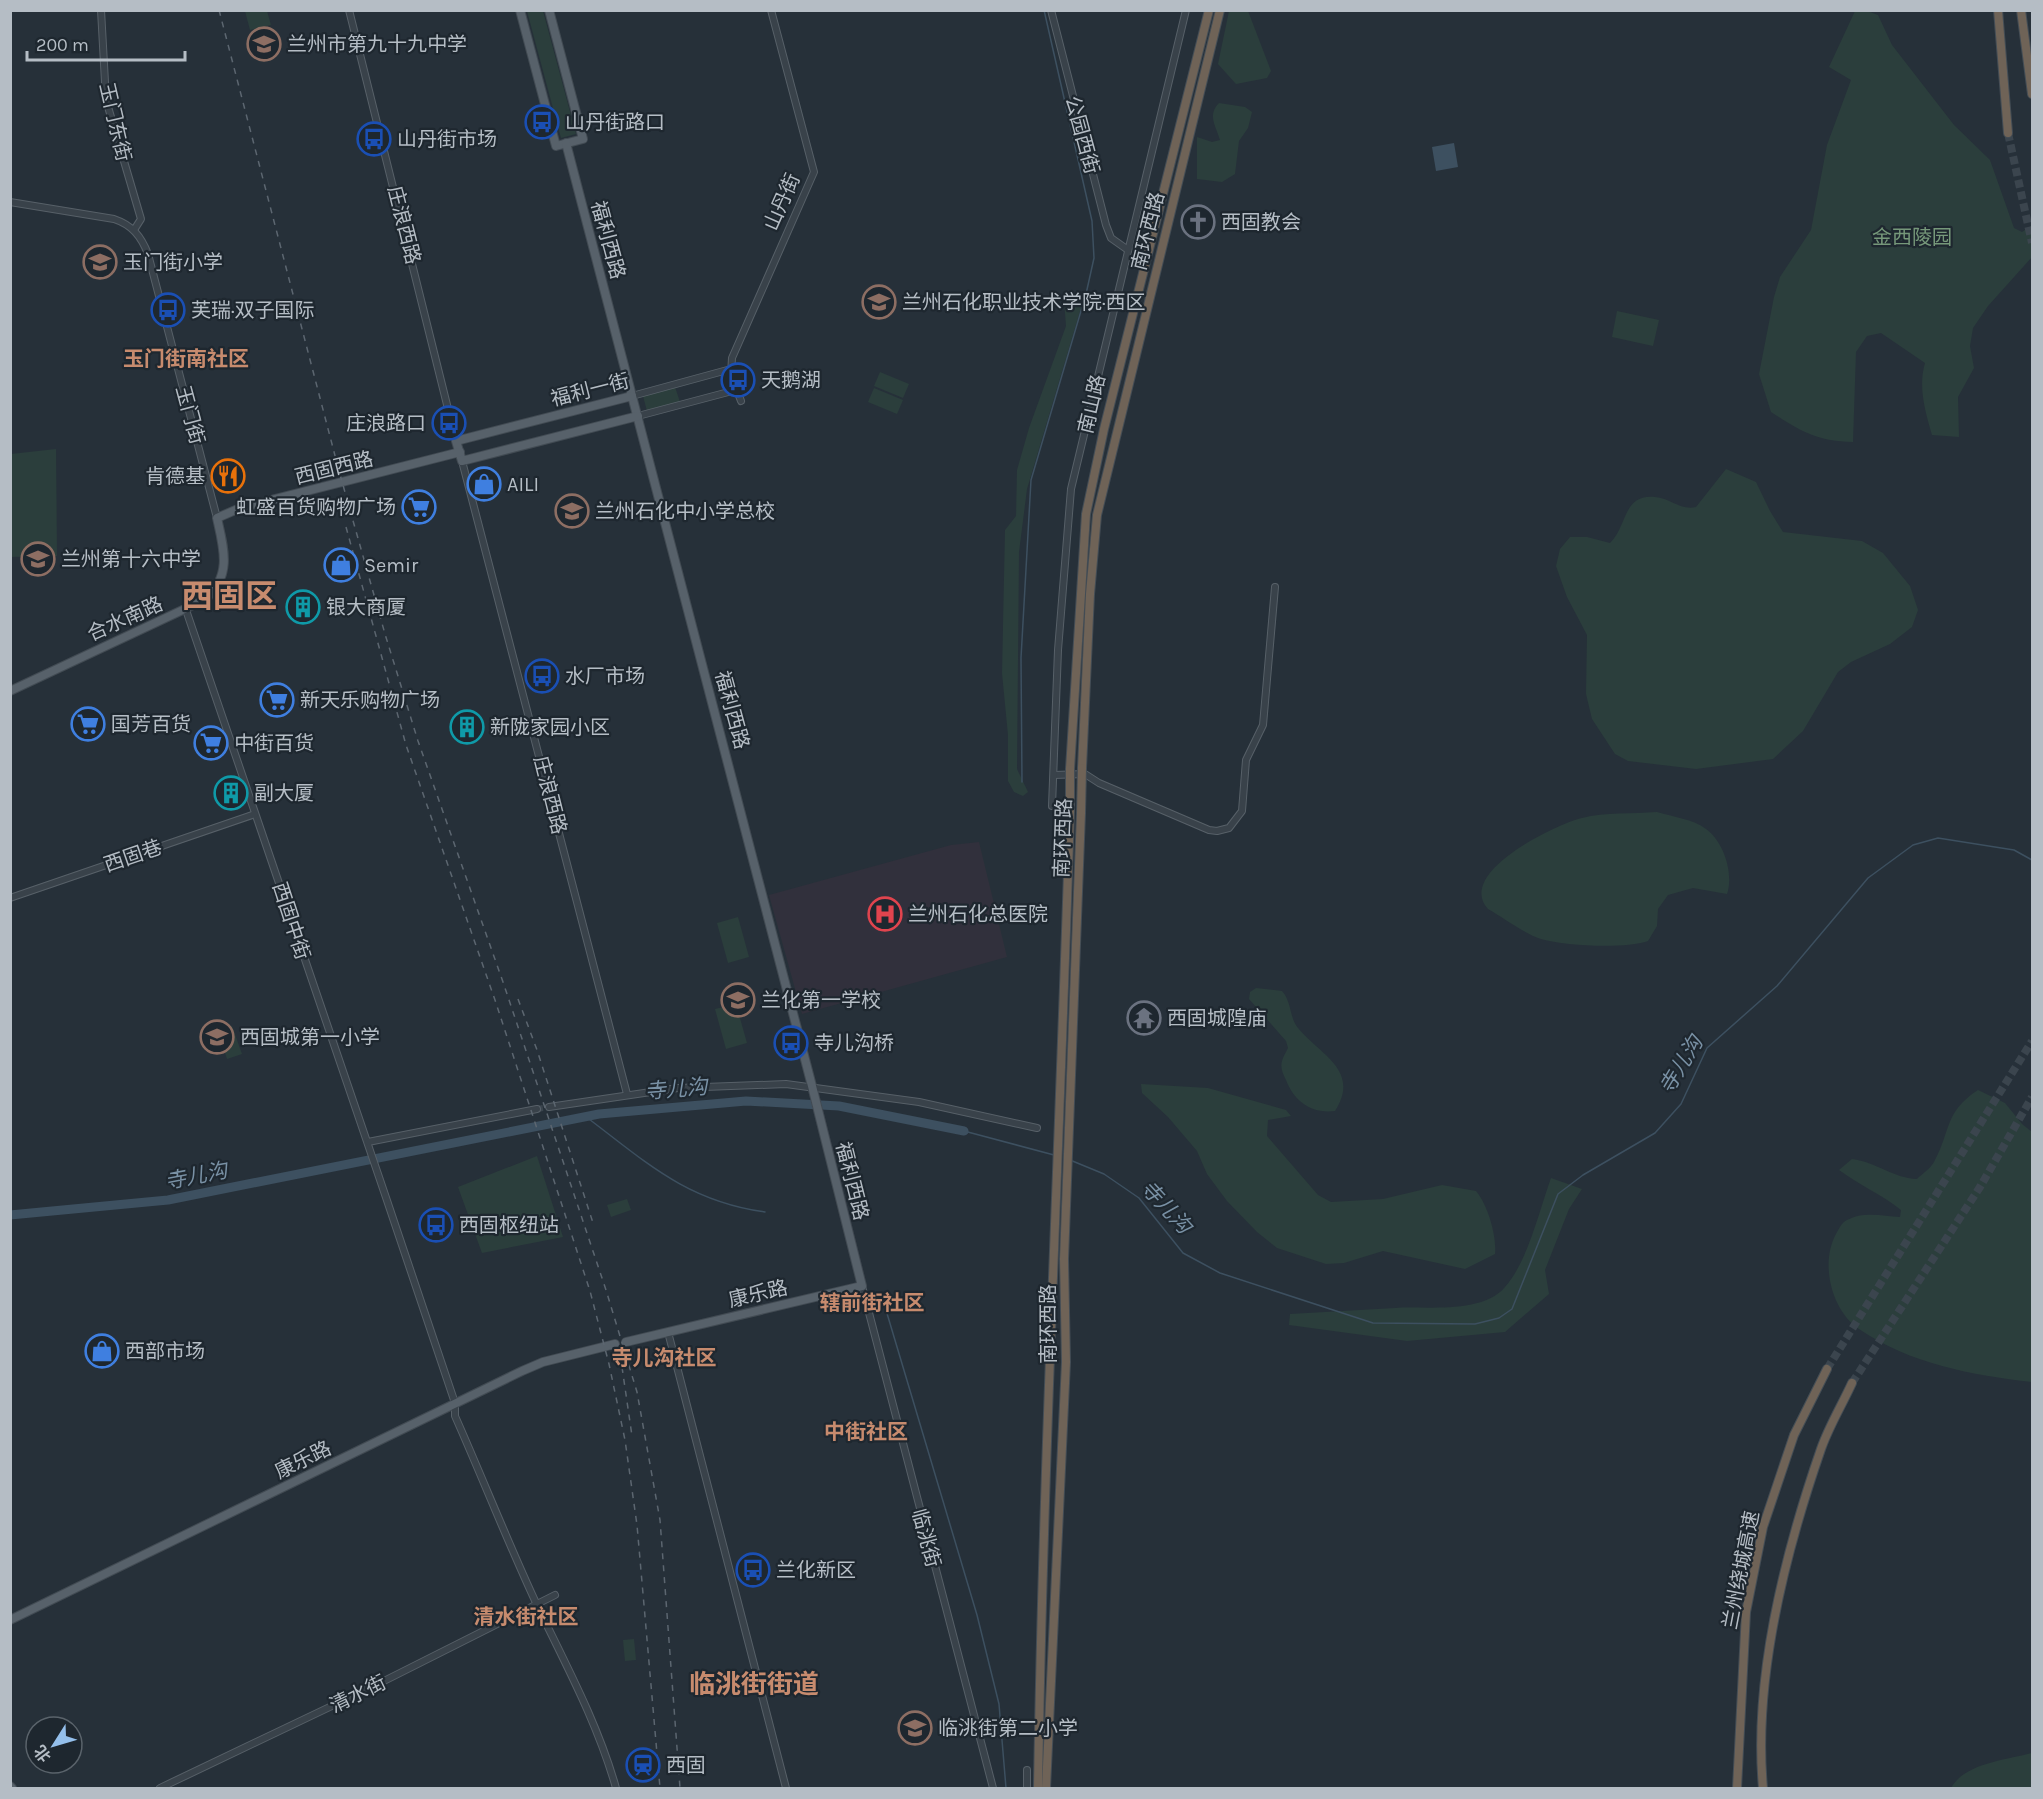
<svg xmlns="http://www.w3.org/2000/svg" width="2043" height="1799" font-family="Karla,'Noto Sans SC',sans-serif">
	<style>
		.medical { fill: #31303c }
		.green { fill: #2b3e3c }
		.water { fill: #3d5060 }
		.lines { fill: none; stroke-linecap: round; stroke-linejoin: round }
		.stream { stroke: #3d5060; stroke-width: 1.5 }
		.river { stroke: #3d5060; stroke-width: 9 }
		.minor-tunnel { stroke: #3b454e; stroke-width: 6; stroke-dasharray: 6 3; stroke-linecap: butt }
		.highway-tunnel { stroke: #3b454e; stroke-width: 8; stroke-dasharray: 8 4; stroke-linecap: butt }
		.minor-casing { stroke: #576068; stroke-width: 8 }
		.major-casing { stroke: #424b53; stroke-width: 10 }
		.highway-casing { stroke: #444d55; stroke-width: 10 }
		.minor { stroke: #39424a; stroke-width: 6 }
		.major { stroke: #57616a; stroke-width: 8 }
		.highway { stroke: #6f6357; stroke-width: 8 }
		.rail { stroke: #5c6670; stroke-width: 1.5; stroke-dasharray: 6 6; stroke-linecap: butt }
		.highway-bridge-casing { stroke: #444d55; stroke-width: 10; stroke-linecap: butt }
		.highway-bridge { stroke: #6f6357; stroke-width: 8 }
		.labels { text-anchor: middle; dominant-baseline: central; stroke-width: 4.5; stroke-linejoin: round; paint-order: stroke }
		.poi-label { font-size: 20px; fill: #b5bdc5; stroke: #1e272f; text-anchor: start }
		.street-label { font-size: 20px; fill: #b5bdc5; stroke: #1e272f }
		.park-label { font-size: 20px; fill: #76987a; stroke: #1e272f }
		.neighbourhood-label { font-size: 21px; font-weight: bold; fill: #c78b6e; stroke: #1e272f }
		.water-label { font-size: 21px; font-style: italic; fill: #7991a5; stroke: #1e272f }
		.district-label { font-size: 26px; font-weight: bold; fill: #c78b6e; stroke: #1e272f }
		.town-label { font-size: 32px; font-weight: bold; fill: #c78b6e; stroke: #1e272f }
	</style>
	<rect width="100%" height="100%" fill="#263039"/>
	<polygon class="medical" points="979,842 1007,957 802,1014 769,895 951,845"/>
	<g class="green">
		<polygon points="245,11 267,11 271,25 250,30"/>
		<polygon points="527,11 543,11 576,134 561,138"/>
		<polygon points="1229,11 1248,11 1271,71 1267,78 1236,84 1218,64"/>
		<path d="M1855 11H1867L1878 15 1892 45 1954 125 1990 160 2014 228 2022 232 2032 225V257L1988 306 1973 328 1970 346 1974 368 1958 397 1959 437 1932 435C1925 411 1918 387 1925 363L1881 333 1867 336 1856 352 1853 442C1816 441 1801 431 1771 412L1759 374 1774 297 1780 277 1811 230 1827 145 1851 80 1829 67Z"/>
		<path d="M1219 103 1245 107 1252 112 1248 128 1239 141 1235 174 1222 182 1197 179V137L1212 142 1220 140C1216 126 1207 115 1219 103Z"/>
		<polygon points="1071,292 1083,301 1027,489 1019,552 1017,769 1028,792 1023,796 1014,792 1008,781 1008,735 1002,673 1005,530 1016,516 1017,470 1029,428 1066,326 1064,300"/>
		<polygon points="1617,311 1659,320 1653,346 1612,337"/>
		<polygon points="880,372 909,384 903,398 874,386"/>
		<polygon points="675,387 680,402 647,411 643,396"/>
		<polygon points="874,388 903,400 897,414 868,402"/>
		<polygon points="56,449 57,556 11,557 11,454"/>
		<path d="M1726 469 1756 482 1770 511 1783 532 1862 541 1883 553 1910 586 1918 610 1912 627 1890 644 1851 662 1838 672 1803 731 1773 759 1696 769 1628 761 1615 754 1592 719 1586 694 1587 635 1567 597 1556 566 1560 549 1570 537H1587L1610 543C1628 526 1622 494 1655 497 1670 498 1681 511 1696 507Z"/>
		<path d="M1657 812C1673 817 1693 819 1706 829 1724 842 1734 874 1727 894L1693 888 1668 895 1658 909 1657 926 1648 941C1624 949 1566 946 1541 939 1523 933 1504 918 1488 909 1455 873 1556 824 1582 818 1605 812 1633 814 1657 812Z"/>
		<polygon points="738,917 749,957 728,963 717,923"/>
		<path d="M1256 988 1282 991C1292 1002 1289 1017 1298 1028 1320 1055 1361 1070 1335 1111 1311 1114 1294 1101 1286 1080 1283 1074 1280 1068 1282 1061 1283 1057 1286 1052 1288 1048L1286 1041 1249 999 1250 992Z"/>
		<polygon points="736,1004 747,1043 726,1049 715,1009"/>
		<polygon points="232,1026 242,1054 227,1059 218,1031"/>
		<path d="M1141 1084 1208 1088 1286 1110 1291 1116 1268 1120 1267 1136 1318 1195 1331 1202 1383 1199 1442 1185 1476 1191C1488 1205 1497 1237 1495 1254L1465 1269 1383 1251 1344 1263 1326 1264 1277 1248 1257 1232 1227 1201 1207 1174 1197 1151 1168 1117 1142 1093Z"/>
		<path d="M1978 1090 2005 1103 2022 1124 2032 1132V1382C1972 1375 1910 1364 1859 1329 1831 1310 1820 1263 1836 1234 1839 1229 1841 1223 1847 1220 1864 1211 1883 1216 1900 1217L1901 1210C1881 1194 1859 1185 1839 1170L1852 1159C1876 1162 1893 1178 1917 1179 1922 1174 1930 1169 1934 1162 1951 1131 1944 1112 1978 1090Z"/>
		<polygon points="537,1156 563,1237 482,1253 458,1187"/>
		<path d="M1551 1178 1582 1189 1569 1209 1545 1270 1549 1294 1505 1332 1407 1341 1289 1325 1290 1314C1325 1312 1360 1310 1395 1308 1426 1306 1483 1314 1505 1287 1528 1261 1539 1211 1551 1178Z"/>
		<polygon points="627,1199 631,1210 611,1217 607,1205"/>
		<polygon points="634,1639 636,1660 625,1661 623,1640"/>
		<path d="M2032 1753V1788H1951C1965 1763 2006 1760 2032 1753Z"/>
	</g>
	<polygon class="water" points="1454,143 1458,167 1436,171 1432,147"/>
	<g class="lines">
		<g class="stream">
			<polyline points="1022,782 1021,658 1031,480 1086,294 1094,258 1092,221 1044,10"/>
			<path d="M585 1116C646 1162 686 1201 765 1212"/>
			<polyline points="964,1131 1054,1155"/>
			<polyline points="1070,1160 1104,1174 1139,1198 1183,1253 1220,1273 1373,1323 1475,1324 1499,1318 1512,1309 1558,1194 1583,1175 1655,1133 1681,1104 1707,1048 1777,986 1868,878 1913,845 1938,838 2014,850 2032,860"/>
			<polyline points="883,1300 977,1615 999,1704 1006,1788"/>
		</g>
		<polyline class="river" points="10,1215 168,1200 599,1114 746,1101 839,1106 964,1131"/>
		<polyline class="minor-tunnel" points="537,1109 549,1107"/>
		<g class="highway-tunnel">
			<polyline points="2008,133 2032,243"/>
			<polyline points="1827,1369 2032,1041"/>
			<polyline points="1852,1383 1980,1187 2032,1097"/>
		</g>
		<g class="minor-casing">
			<g id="minor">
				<polyline points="101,10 106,100 141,219 134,230"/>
				<polyline points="349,10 456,441"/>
				<polyline points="1051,10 1106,225 1111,238 1128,250"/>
				<path d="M10 202 114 219C132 225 141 236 148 254L217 518"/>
				<polyline points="632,396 731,369"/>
				<polyline points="741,401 731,374 732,358 814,172 771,10"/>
				<polyline points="638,416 736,390"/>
				<polyline points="462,461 627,1094"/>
				<path d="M186 610C275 874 367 1138 455 1403V1416C483 1479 508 1543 537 1605 566 1665 598 1724 616 1788"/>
				<polyline points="1054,775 1085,774 1099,783 1209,830 1217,831 1229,828 1242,811 1246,760 1263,725 1275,587"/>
				<polyline points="1052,806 1058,650 1071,489 1186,10"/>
				<polyline points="10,898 255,814"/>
				<polyline points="549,1107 678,1088 786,1084 919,1102 1037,1128"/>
				<polyline points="368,1142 537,1109"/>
				<polyline points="862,1286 993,1788"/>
				<polyline points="668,1332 786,1788"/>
				<polyline points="1027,1770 1027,1788"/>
				<polyline points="160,1788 380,1683 555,1595"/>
			</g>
		</g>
		<g class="major-casing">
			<g id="major">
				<polyline points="520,10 556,146 583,139 549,10"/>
				<polyline points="566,143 812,1086 862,1286 626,1342"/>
				<polyline points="632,396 456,441 462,461 638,416"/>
				<path d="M10 691 206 599C232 575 224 549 217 518L240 508 460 452"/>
				<polyline points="10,1620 522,1371 543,1362 615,1344"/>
				<polyline points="10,1786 12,1788"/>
			</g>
		</g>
		<g class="highway-casing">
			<g id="highway">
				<polyline points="1998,10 2008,133"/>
				<polyline points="2021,10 2032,94"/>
				<polyline points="1082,768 1090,594 1097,515 1220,10"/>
				<polyline points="1070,769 1086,514 1104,429 1209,10"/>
				<path d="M1038 1788C1043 1462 1060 1137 1070 811"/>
				<polyline points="1046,1788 1066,1362 1064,1259 1081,813"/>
				<polyline points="1737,1788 1746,1612 1763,1527 1794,1435 1827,1369"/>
				<path d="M1763 1788C1753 1678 1785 1553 1821 1449 1829 1426 1842 1405 1852 1383"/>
			</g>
		</g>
		<use href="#minor" class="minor"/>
		<use href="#major" class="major"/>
		<use href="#highway" class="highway"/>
		<g class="rail">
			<polyline points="219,10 339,471 385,634 418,741 503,982 606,1290 637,1392 660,1520 680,1788"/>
			<polyline points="346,527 406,745 495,1000 590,1291 609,1364 625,1440 637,1525 660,1788"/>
			<polyline points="518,999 537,1050 594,1226"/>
			<polyline points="622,1367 632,1436"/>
		</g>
		<g class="highway-bridge-casing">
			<g id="highway-bridge">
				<polyline points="1070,811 1070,769"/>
				<polyline points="1081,813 1082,768"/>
			</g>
		</g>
		<use href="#highway-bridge" class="highway-bridge"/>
	</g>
	<defs>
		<g id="school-ring" transform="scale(1.725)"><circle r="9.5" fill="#1e272f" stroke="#8d6e63" stroke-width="1.5"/><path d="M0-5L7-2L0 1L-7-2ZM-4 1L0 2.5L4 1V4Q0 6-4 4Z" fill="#8d6e63"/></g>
		<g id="bus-ring" transform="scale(1.725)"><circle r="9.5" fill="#1e272f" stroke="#1a4fb4" stroke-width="1.5"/><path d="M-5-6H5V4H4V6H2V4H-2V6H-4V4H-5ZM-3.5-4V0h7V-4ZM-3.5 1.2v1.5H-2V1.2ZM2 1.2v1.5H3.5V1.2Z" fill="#1a4fb4"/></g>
		<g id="church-ring" transform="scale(1.725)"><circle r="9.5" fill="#1e272f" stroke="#6b7280" stroke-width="1.5"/><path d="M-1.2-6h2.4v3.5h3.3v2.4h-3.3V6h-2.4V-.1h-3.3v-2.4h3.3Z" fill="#6b7280"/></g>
		<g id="university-ring" transform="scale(1.725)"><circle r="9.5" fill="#1e272f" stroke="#8d6e63" stroke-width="1.5"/><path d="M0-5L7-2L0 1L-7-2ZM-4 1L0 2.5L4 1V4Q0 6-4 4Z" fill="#8d6e63"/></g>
		<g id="restaurant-ring" transform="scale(1.725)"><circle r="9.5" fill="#1e272f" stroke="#e8710a" stroke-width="1.5"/><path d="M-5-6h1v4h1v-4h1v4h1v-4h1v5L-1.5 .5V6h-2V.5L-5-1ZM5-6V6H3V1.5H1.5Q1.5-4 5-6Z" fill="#e8710a"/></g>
		<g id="shop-ring" transform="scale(1.725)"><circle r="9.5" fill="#1e272f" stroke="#3f7fe0" stroke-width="1.5"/><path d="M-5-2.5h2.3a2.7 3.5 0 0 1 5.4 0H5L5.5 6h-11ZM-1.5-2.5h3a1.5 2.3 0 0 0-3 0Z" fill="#3f7fe0"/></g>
		<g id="supermarket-ring" transform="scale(1.725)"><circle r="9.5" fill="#1e272f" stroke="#3f7fe0" stroke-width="1.5"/><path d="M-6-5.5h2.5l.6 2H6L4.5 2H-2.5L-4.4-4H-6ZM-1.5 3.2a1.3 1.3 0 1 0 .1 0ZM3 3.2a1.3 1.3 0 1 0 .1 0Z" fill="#3f7fe0"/></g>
		<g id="building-ring" transform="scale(1.725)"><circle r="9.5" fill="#1e272f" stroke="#0f9aa8" stroke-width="1.5"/><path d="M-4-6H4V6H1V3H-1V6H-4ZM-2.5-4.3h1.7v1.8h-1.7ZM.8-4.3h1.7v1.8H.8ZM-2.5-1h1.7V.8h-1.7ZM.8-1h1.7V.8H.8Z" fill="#0f9aa8"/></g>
		<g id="hospital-ring" transform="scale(1.725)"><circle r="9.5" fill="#1e272f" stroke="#e0444e" stroke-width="1.5"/><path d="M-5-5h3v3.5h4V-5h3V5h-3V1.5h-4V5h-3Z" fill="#e0444e"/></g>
		<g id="temple-ring" transform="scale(1.725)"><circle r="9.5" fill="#1e272f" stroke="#6b7280" stroke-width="1.5"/><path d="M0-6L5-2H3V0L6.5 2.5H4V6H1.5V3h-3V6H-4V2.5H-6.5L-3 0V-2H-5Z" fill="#6b7280"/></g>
		<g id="station-ring" transform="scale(1.725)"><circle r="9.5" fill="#1e272f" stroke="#1a4fb4" stroke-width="1.5"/><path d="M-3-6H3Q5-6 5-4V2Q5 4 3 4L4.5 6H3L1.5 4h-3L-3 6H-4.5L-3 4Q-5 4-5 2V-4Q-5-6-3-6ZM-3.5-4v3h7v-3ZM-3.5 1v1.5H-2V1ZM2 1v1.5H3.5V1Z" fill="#1a4fb4"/></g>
	</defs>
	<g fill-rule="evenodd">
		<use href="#school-ring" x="264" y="44"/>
		<use href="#bus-ring" x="542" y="122"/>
		<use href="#bus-ring" x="374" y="139"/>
		<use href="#church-ring" x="1198" y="222"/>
		<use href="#school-ring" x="100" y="262"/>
		<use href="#university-ring" x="879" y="302"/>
		<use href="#bus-ring" x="168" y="310"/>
		<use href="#bus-ring" x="738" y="380"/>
		<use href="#bus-ring" x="449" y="423"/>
		<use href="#restaurant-ring" x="228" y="476"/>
		<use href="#shop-ring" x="484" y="484"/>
		<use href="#supermarket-ring" x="419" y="507"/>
		<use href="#school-ring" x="572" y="511"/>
		<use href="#school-ring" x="38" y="559"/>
		<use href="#shop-ring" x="341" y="565"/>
		<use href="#building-ring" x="303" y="607"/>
		<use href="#bus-ring" x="542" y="676"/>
		<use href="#supermarket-ring" x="277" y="700"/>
		<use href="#supermarket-ring" x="88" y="724"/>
		<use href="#building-ring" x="467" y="727"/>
		<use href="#supermarket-ring" x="211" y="743"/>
		<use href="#building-ring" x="231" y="793"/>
		<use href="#hospital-ring" x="885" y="914"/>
		<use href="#school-ring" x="738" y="1000"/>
		<use href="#temple-ring" x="1144" y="1018"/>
		<use href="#school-ring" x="217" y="1037"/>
		<use href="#bus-ring" x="791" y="1043"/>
		<use href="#bus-ring" x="436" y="1225"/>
		<use href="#shop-ring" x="102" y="1351"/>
		<use href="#bus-ring" x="753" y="1570"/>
		<use href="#school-ring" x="915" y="1728"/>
		<use href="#station-ring" x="643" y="1765"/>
	</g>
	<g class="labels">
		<g class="poi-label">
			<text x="287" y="44">兰州市第九十九中学</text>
			<text x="565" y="122">山丹街路口</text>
			<text x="397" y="139">山丹街市场</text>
			<text x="1221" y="222">西固教会</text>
			<text x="123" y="262">玉门街小学</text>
			<text x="902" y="302">兰州石化职业技术学院·西区</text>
			<text x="191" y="310">芙瑞·双子国际</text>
			<text x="761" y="380">天鹅湖</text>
			<text x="426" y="423" text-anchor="end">庄浪路口</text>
			<text x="205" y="476" text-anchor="end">肯德基</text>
			<text x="507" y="484">AILI</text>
			<text x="396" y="507" text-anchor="end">虹盛百货购物广场</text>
			<text x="595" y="511">兰州石化中小学总校</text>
			<text x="61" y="559">兰州第十六中学</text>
			<text x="364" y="565">Semir</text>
			<text x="326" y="607">银大商厦</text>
			<text x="565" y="676">水厂市场</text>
			<text x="300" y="700">新天乐购物广场</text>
			<text x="111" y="724">国芳百货</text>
			<text x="490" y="727">新陇家园小区</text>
			<text x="234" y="743">中街百货</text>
			<text x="254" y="793">副大厦</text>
			<text x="908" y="914">兰州石化总医院</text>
			<text x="761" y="1000">兰化第一学校</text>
			<text x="1167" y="1018">西固城隍庙</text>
			<text x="240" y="1037">西固城第一小学</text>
			<text x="814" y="1043">寺儿沟桥</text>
			<text x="459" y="1225">西固枢纽站</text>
			<text x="125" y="1351">西部市场</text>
			<text x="776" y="1570">兰化新区</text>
			<text x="938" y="1728">临洮街第二小学</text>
			<text x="666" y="1765">西固</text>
		</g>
		<g class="street-label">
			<text transform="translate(115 122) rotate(77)">玉门东街</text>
			<text transform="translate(1082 135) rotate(75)">公园西街</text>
			<text transform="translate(782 202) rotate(-66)">山丹街</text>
			<text transform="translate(404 225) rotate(76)">庄浪西路</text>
			<text transform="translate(1148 231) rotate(-76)">南环西路</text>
			<text transform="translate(608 240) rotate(75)">福利西路</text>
			<text transform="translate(590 390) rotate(-14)">福利一街</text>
			<text transform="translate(1092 404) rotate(-77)">南山路</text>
			<text transform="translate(190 415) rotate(75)">玉门街</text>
			<text transform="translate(334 468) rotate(-14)">西固西路</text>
			<text transform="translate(125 619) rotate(-24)">合水南路</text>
			<text transform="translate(732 710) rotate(75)">福利西路</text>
			<text transform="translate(550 795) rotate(76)">庄浪西路</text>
			<text transform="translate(1063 838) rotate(-88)">南环西路</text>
			<text transform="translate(133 856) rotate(-19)">西固巷</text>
			<text transform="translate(291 921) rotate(72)">西固中街</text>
			<text transform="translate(852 1181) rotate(76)">福利西路</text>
			<text transform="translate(758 1294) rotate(-13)">康乐路</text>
			<text transform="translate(1048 1324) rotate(-90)">南环西路</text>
			<text transform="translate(303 1460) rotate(-26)">康乐路</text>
			<text transform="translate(926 1538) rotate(75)">临洮街</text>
			<text transform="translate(1741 1570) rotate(-79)">兰州绕城高速</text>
			<text transform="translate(358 1694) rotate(-26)">清水街</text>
		</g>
		<g class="park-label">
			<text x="1912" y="237">金西陵园</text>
		</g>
		<g class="neighbourhood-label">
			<text x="186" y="359">玉门街南社区</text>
			<text x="872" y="1303">辖前街社区</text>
			<text x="664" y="1358">寺儿沟社区</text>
			<text x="866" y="1432">中街社区</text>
			<text x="526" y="1617">清水街社区</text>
		</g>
		<g class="water-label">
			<text transform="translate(1681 1065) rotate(-59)">寺儿沟</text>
			<text transform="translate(676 1089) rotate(-5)">寺儿沟</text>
			<text transform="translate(196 1176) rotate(-11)">寺儿沟</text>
			<text transform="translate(1166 1207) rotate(47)">寺儿沟</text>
		</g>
		<g class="district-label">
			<text x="754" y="1684">临洮街街道</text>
		</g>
		<g class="town-label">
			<text x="229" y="596">西固区</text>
		</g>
	</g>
	<rect width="2043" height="1799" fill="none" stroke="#b5bdc5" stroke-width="24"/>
	<g transform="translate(54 1745) rotate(233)"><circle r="28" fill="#1e272f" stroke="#5a636b" stroke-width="1.5"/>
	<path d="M0-4.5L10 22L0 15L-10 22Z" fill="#94bfeb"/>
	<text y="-9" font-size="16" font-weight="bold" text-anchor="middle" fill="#b5bdc5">北</text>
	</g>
	<path d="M27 51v9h158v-9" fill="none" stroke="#b5bdc5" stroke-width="3"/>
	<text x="36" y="51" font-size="18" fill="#b5bdc5" stroke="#1e272f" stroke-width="4.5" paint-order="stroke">200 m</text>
</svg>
